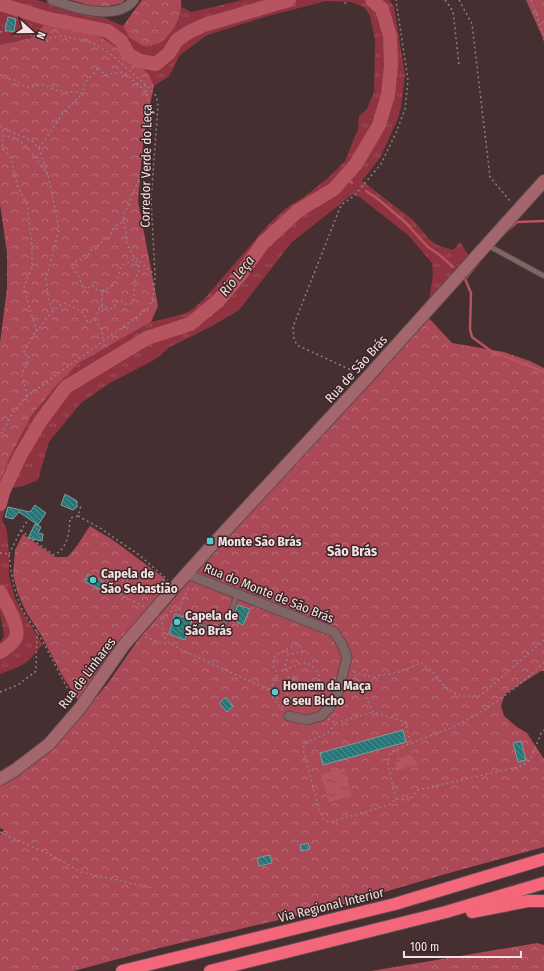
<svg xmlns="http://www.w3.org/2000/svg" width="544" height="971" font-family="'Fira Sans Condensed',sans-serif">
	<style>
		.grass { fill: url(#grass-tufts) }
		.forest { fill: url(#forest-crowns) }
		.water { fill: url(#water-ripples) }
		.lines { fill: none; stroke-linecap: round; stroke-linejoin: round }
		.stream { stroke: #b6545f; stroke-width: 2.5 }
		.river { stroke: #b6545f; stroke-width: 14 }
		.building { fill: url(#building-back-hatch); stroke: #7f9d9d }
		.lane-casing { stroke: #5f4b4d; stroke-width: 6 }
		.street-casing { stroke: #5f4b4d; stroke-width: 11 }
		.secondary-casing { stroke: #5f4b4d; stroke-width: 14 }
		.highway-casing { stroke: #5f4b4d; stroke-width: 14 }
		.path { stroke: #937f80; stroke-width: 1.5; stroke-dasharray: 2 3; stroke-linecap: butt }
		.lane { stroke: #7f6566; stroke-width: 4.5 }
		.street { stroke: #7f6566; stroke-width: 9 }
		.secondary { stroke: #a2666c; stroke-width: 12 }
		.highway { stroke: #f4677a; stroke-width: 12 }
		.path-bridge { stroke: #937f80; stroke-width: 1.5; stroke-dasharray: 2 3; stroke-linecap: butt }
		.poi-dot { fill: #52cdce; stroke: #3b2526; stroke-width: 1.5 }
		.labels { text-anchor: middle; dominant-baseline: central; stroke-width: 3; stroke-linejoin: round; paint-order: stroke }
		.street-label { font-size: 13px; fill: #f2e2e3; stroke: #3b2526 }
		.poi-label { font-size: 13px; font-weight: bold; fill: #f2e2e3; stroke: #3b2526; text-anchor: start }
		.water-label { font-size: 14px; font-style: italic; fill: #f6d9db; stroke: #3b2526 }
		.neighbourhood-label { font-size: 14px; font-weight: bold; fill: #f2e2e3; stroke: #3b2526 }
	</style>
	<defs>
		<pattern id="grass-tufts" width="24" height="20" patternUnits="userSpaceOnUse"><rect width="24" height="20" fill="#8f3340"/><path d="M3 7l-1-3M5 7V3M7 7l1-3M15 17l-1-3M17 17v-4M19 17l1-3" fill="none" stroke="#9f505b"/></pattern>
		<pattern id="forest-crowns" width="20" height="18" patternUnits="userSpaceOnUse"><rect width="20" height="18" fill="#ab4a56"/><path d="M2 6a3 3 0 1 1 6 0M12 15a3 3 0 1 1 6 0" fill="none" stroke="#bb6c76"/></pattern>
		<pattern id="water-ripples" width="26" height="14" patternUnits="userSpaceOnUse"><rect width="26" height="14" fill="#b6545f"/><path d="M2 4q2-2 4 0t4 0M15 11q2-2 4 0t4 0" fill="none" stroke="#854d53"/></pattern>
		<pattern id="building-back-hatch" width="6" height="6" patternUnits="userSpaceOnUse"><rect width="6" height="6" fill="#257778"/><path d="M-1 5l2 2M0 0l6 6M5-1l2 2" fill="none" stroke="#509091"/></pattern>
	</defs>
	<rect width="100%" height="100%" fill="#452f30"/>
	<path class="grass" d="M0 0H37L59 7 101 16 123 26 129 37 176 26 182 7 191 12 243 0H389L394 6 405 75 401 107 397 121 380 158 362 181 413 220 429 239 437 245 453 250 460 242 469 256 429 300 433 275 432 263 408 235 361 198 353 194 292 242 239 310 212 326 170 347 154 360 110 383 81 403 49 442 38 480 23 486 12 488 2 519 7 531 9 554V575L15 598 25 616 43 645C38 648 36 653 32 657 25 666 10 670 0 674V643L4 635 0 614V481L10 457 31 416 56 386 79 363 151 322 184 314 194 308 205 298 267 226 285 209 304 197 328 178 345 161 358 129 359 116 367 109 374 92 375 40 370 16 364 7 351 2 326 1 268 16 207 35 180 55 169 76 154 86 149 74 113 45 90 30 44 25 31 38 0 45Z"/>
	<g class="forest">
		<polygon points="71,0 125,0 122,3 101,8"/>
		<path d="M142 0H181C183 15 174 33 161 42 157 45 148 45 143 46L129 37 123 26Z"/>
		<polygon points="526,0 544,0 544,42 542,36"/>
		<polygon points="44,25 90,30 113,45 149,74 154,86 144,134 138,201 158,306 151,322 79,363 56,386 31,416 10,457 0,481 0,343 7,288 7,253 0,204 0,45 31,38"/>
		<polygon points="427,316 452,343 504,352 530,361 544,368 544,671 541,671 505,694 501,706 504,716 517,727 527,733 544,759 544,847 449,873 330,908 155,949 74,971 0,971 0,835 4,830 0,828 0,785 52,750 108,683 138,640 203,565"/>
		<path d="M90 526 113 540 164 578 167 584V589L81 700H78L63 677 41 635 26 612 18 594 13 575 15 550 23 534 55 557H67C77 548 82 537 90 526Z"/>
		<polygon points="537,943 544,945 544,971 371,971"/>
	</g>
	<g class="water">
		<polygon points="411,755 419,765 398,770 395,759"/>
		<polygon points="344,768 352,796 329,802 321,774"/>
	</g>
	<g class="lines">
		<g class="stream">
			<polyline points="345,177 352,183"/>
			<polyline points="366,191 378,199 405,222 428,247 441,256 453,267"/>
			<polyline points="508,230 517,222 544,221"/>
			<polyline points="478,263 465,279 471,293 470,329 472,337 491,351 544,372"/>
		</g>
		<g class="river">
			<polyline points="0,4 45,18 108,31 121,41 129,55 140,61 156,64 169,53 177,40 189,32 204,25 289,0"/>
			<polyline points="0,504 3,492 20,456 40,422 66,387 147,338 190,324 218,301 241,274 263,243 299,210 334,189 356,164 379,125 388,95 391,65 390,36 382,9 372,0"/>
			<path d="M0 592C5 602 20 626 16 637 14 643 5 649 0 652"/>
		</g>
	</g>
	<g class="building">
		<polygon points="8,17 16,19 14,32 5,30"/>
		<polygon points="65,494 77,501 77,507 73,510 61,505"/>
		<polygon points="35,505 46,513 38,525 19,512 13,519 5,517 8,507 30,512"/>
		<polygon points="35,524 41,527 38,533 43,534 42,541 28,538"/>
		<polygon points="88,574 103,582 100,589 85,582"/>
		<polygon points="238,605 250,609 243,625 237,622 240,617 234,614"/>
		<polygon points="175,614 192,620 185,640 169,634"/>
		<polygon points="226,697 233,706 227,712 219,703"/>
		<polygon points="403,730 406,742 323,765 320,753"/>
		<polygon points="521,741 526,760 518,762 513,743"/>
		<polygon points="308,843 310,849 301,851 300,845"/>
		<polygon points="270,855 272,863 259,866 257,858"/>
	</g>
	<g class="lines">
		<g class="lane-casing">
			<g id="lane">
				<polyline points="487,245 544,276"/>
				<polyline points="200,625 218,631 230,616 237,594"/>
			</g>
		</g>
		<g class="street-casing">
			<g id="street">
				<path d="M52 0C74 8 117 22 134 0"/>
				<polyline points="187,574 334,632 342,644 347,657 339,690 330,707 321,716 307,720 289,716"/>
			</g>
		</g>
		<g class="secondary-casing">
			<polyline id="secondary" points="0,779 15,770 49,744 80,708 124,645 171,591 214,543 364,381 544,181"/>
		</g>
		<g class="highway-casing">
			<g id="highway">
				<polyline points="472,912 528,901 544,901"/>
				<polyline points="122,971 395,904 544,859"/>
				<polyline points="210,971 446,912 544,883"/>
			</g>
		</g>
		<g class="path">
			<polyline points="445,0 453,11 459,65"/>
			<polyline points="459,0 472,24 490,177 511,202"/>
			<polyline points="531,0 544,36"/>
			<polyline points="345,4 346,0"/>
			<polyline points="0,32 8,31 48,38 63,36 90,42 102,48 114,57 145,84 156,96 158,105 151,200 155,274 154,293 152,301 147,309 138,316 27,396 12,414 0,436"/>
			<path d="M0 75 7 79 15 80 24 86 29 87 38 85H44L59 91 83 93 84 85 89 78 96 72 98 67 105 75 120 72 125 73 143 89 147 97 149 104 146 120 151 130 146 149 143 173 132 194 129 206 124 212V226L126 232 127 244 134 257 131 262C116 264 122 272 116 281 113 286 107 289 102 291V305L100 307 95 320"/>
			<polyline points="145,85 147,95"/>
			<polyline points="0,126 32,141 39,148 48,175 59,229 46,279 49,302 54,310"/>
			<polyline points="39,148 64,112 83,93"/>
			<polyline points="136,258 154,274"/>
			<path d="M102 291 97 290 92 285 87 289 84 287 83 288 79 277 71 265C79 257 86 263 91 250L94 251 104 239 108 240C114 231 111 226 124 222"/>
			<path d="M101 307 104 306 109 309 114 307 117 301H122L125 304H131L134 296 133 292C135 288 135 286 135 282 138 268 143 272 134 257"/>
			<path d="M37 331 30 310 24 287 32 267V247L27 204 18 188 11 158 2 148 3 136C24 135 36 160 48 175"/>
			<polyline points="355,377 352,375 351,370 297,345 294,339 293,327 341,205 354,196 381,164 396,133 405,109 408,80 396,0"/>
			<path d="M27 396 24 381 22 377V373L27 364 29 356 23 353C25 351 34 334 35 331H37C45 321 52 309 64 303 77 309 83 309 88 323L95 320 102 330 103 341"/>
			<polyline points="78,516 100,528 139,555 168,580"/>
			<path d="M21 530 30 538 54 555C68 548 69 533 70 518L78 516 81 505"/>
			<path d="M0 553 9 554C11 573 14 593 23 611 28 620 35 628 40 637 52 657 61 679 74 699"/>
			<polyline points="9,554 21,530 28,520"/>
			<polyline points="102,585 145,607"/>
			<polyline points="179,609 196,615 198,619"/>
			<path d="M160 618C165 623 160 633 166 639 170 644 177 647 182 650L269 690"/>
			<polyline points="163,619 170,612 179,609 189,587"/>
			<polyline points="145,637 163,643 170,644"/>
			<path d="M353 670 373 712 406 722 410 744C428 736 449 730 467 720 495 704 521 685 544 662"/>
			<polyline points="354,672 372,677 399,672 421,663 434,673 447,689 460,696 480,696 544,640"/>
			<polyline points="0,692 18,685 36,671 37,631"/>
			<path d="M283 710 271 696 269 690 276 679 277 673 273 665 275 656C281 651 289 649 296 644L299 645 302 651 288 655 285 667 286 670C292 668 299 662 306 663 310 664 313 667 316 670 333 694 284 719 284 680L289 677 298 676 292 682 293 687 304 691 311 684"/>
			<polyline points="328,719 336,723 328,733 305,743 303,750 320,812 324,820 330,822 389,805 396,799 409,800 418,790 522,766 531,759 541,733 544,730"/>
			<polyline points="336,723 373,712"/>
			<polyline points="396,799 388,764 390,753 409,744"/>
			<polyline points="0,832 53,856 81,872 152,888"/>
		</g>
		<use href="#lane" class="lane"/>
		<use href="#street" class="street"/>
		<use href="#secondary" class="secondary"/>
		<use href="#highway" class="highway"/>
		<polyline class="path-bridge" points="149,608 159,617"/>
	</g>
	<g class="poi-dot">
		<rect x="206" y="537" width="8" height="8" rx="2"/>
		<circle cx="93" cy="580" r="4"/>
		<circle cx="177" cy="622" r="4"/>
		<circle cx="275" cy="692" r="4"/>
	</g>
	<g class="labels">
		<g class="street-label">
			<text transform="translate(146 166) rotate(-89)">Corredor Verde do Leça</text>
			<text transform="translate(356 369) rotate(-48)">Rua de São Brás</text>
			<text transform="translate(269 593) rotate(22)">Rua do Monte de São Brás</text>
			<text transform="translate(87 673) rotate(-53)">Rua de Linhares</text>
			<text transform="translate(331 905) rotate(-14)">Via Regional Interior</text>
		</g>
		<g class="poi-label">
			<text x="218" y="541">Monte São Brás</text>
			<text x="101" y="573">Capela de<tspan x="101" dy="15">São Sebastião</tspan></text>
			<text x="185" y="615">Capela de<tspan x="185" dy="15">São Brás</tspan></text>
			<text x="283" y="685">Homem da Maça<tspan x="283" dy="15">e seu Bicho</tspan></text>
		</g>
		<g class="water-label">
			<text transform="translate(237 276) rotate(-52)">Rio Leça</text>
		</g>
		<g class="neighbourhood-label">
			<text x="352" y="551">São Brás</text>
		</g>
	</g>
	<g transform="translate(32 32) rotate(111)" stroke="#3b2526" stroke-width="3" paint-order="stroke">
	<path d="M0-3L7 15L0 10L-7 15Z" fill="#f2e2e3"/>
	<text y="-6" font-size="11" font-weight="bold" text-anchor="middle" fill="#f2e2e3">N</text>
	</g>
	<path d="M404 951v6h117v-6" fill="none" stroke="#f2e2e3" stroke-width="2"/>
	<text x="410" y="951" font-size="12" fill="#f2e2e3" stroke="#3b2526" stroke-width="3" paint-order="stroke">100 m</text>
</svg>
